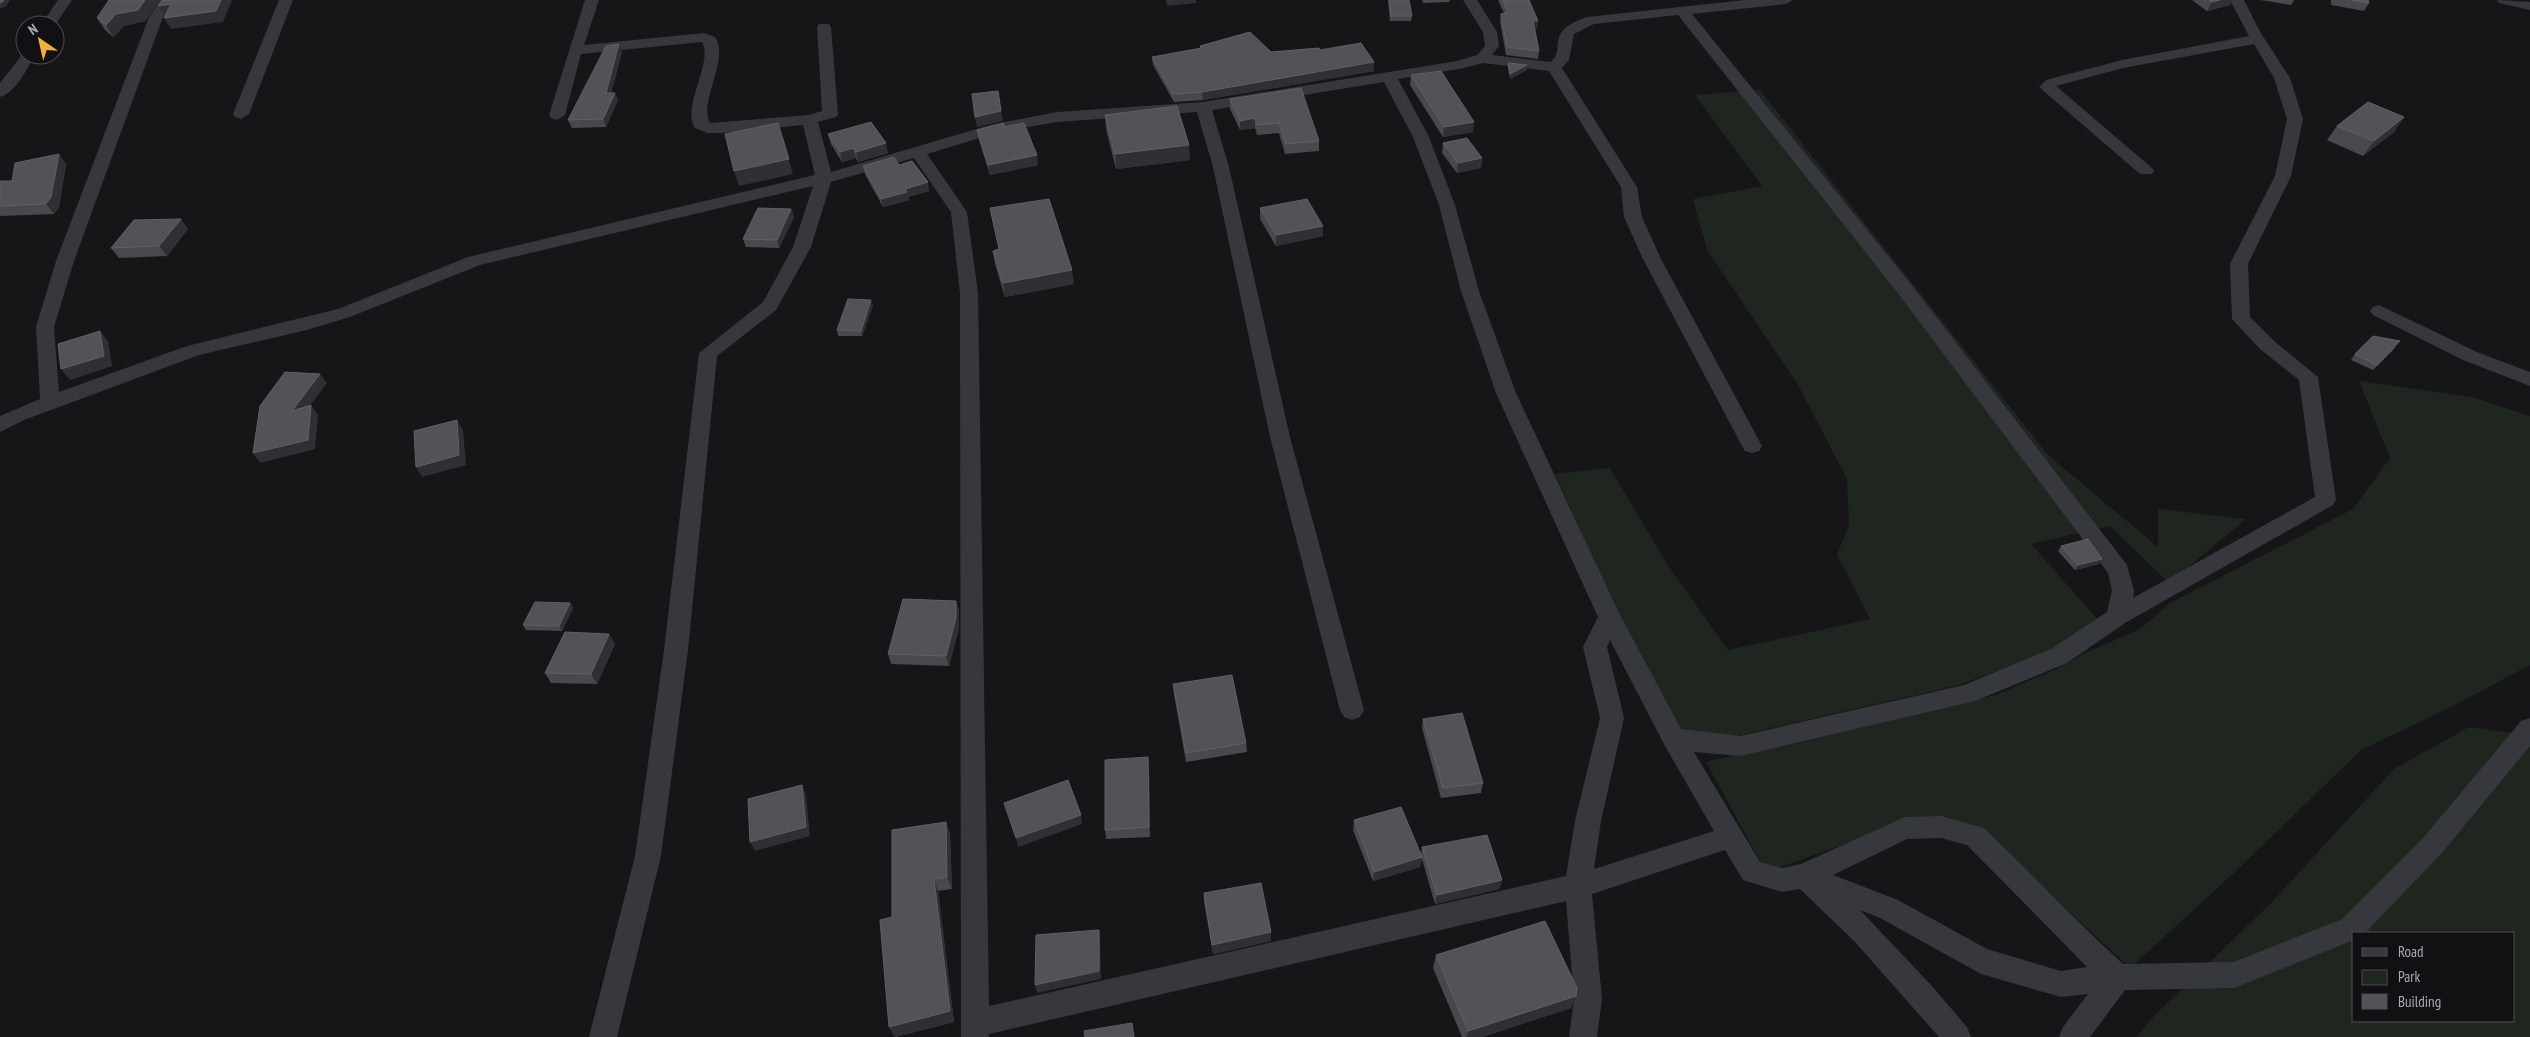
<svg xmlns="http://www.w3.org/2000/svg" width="2530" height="1037" font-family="'PT Sans Narrow',sans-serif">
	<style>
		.green { fill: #1e261f; fill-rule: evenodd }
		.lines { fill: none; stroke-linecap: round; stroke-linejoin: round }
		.street { fill: #37383d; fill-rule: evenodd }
		.wall { fill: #47494d }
		.shaded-wall { fill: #2f3033 }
		.building { fill: #525359; stroke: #5f6168 }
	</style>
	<rect width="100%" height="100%" fill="#161618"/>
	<g class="green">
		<polygon points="1760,90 2048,455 2158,547 2158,509 2246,519 2169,583 2110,526 2031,544 2099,621 2040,656 1955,686 1728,738 1682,734 1642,666 1555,474 1610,468 1667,564 1728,650 1870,619 1837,555 1849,525 1847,479 1797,383 1707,250 1693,199 1762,186 1695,95"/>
		<polygon points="2359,381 2472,397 2530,416 2530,665 2451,707 2361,750 2234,873 2130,968 2049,893 1983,828 1925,816 1766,872 1706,762 1996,695 2061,667 2081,655 2140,629 2170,603 2353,509 2390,458"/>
		<path d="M2530 725V1037H2136L2155 1015 2273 901 2394 769 2469 727 2519 734ZM2354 933H2514V1021H2354Z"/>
	</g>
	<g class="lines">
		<g class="street">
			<polygon points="58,0 72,0 55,25 41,25"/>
			<path d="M161 0H175L163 17 74 261 54 327 59 392 187 346 338 309 468 257 815 175 803 125 721 133H708L695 128C681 107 714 61 702 42L581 54 565 115 557 120 551 118 549 115 585 0H599L584 45 704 33 715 37C730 59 698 103 710 123L809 115 822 111 817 27 819 24H829L831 27 838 114 836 117 818 122 831 172 990 125 1057 112 1203 102 1457 61 1477 55 1485 46 1483 32 1463 0H1477L1497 32 1499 46 1492 55 1551 62C1567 48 1543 32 1587 17L1745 0H1793L1786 4 1692 14 1910 283 2127 565 2134 591 2133 598 2315 497 2299 380 2260 349 2232 319 2230 264 2275 176 2287 119 2274 78 2254 44 2123 68 2056 86 2152 168 2154 171 2152 174H2140L2039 87 2046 80 2122 60 2249 36 2230 0H2244L2259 30 2290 78 2303 119 2291 176 2248 264 2250 317 2274 341 2318 377 2336 500 2333 505 2125 623 2067 663 1975 701 1740 756 1694 752 1760 862 1782 868 1801 864 1905 817 1941 816 1984 828C2031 873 2075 920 2123 964L2234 962 2342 919 2423 838 2521 721 2530 718V746L2441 854 2365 933H2354V940L2234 988 2125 990 2090 1037H2059L2063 1027 2088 994 2061 997 1981 974 1880 918 1860 910 1931 985 1967 1027 1971 1037H1939L1855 942 1800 889 1782 892 1743 880 1725 850 1592 894 1602 999 1597 1037H1569L1574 999 1566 901 989 1034V1037H961L960 293 951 212 914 158 831 182 811 247 776 310 717 356 688 650 661 856 617 1037H589L635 856 664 650 699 353 763 302 793 247 813 186 480 265 350 317 307 330 199 355 24 420 0 432V416L40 399 36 327 56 261 149 17ZM1678 15 1897 292 2108 573 2112 591 2107 612 2051 649 1964 685 1740 736 1681 729 1620 615 1516 393 1479 291 1455 205 1429 137 1398 79 1459 69 1483 63 1549 71 1621 187 1624 217 1643 259 1742 446 1745 451 1752 453 1759 451 1762 446 1661 259 1642 217 1637 187 1562 68 1569 60 1574 34 1594 24ZM1384 82 1413 137 1439 205 1461 291 1496 393 1598 617 1583 647 1600 718 1575 821 1566 876 989 1006 978 293 967 212 927 154 999 132 1057 122 1197 112 1213 167 1270 437 1340 710 1344 717 1352 720 1360 717 1364 710 1290 437 1229 167 1212 110ZM1610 640 1665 746 1714 831 1594 869 1601 821 1624 718 1607 647ZM1941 838 1967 845 2087 967 2061 971 1987 949 1898 900 1833 875 1907 839Z"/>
			<polygon points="279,0 293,0 249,114 241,119 235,117 233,114"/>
			<polygon points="2497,0 2530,2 2530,10 2499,3"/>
			<path d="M25 51V55H35C27 68 16 93 0 97V83Z"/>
			<polygon points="2379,305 2477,352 2530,372 2530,386 2463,360 2373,315 2370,311 2373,307"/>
		</g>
	</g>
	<g class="wall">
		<polygon points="109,0 160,0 145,21 124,26 113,37 105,30 97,18"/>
		<polygon points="1388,0 1409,0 1412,16 1411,21 1390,21"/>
		<polygon points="1422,0 1450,0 1449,2 1423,3"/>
		<polygon points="1498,0 1529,0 1537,28 1535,28 1539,51 1538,59 1506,55 1500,21 1501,14 1504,13"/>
		<polygon points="2192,0 2233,0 2230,5 2207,11"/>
		<polygon points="2260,0 2294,0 2291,5"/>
		<polygon points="2331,0 2368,0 2369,3 2364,11 2331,5"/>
		<polygon points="1200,46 1271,52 1320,50 1374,71 1203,100 1174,102 1153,65 1152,57 1200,48"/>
		<polygon points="622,52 611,93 618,100 606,127 572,128 568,120"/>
		<polygon points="1508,63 1527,70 1510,79 1508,68"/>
		<polygon points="1411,75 1473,132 1443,137 1410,85"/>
		<polygon points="1230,99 1319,141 1319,151 1285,154 1279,133 1257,135 1255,128 1240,130 1230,109"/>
		<polygon points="1105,115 1190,160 1116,169 1106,129"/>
		<polygon points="2404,117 2394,132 2363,156 2327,140 2337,126"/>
		<polygon points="1004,127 1038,165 990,175 979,140 977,130"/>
		<polygon points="828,134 888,153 858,162 856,158 842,162 831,144"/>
		<polygon points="1443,143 1482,158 1481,168 1457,173 1442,153"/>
		<polygon points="66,164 59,207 54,214 0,216 0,181 12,181"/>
		<polygon points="899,165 929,191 908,197 909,200 883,207 865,174 863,166"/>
		<polygon points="990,208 1074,284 1005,297 995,264 993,251 999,249"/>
		<polygon points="1260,208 1323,226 1323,236 1276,246 1260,219"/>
		<polygon points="791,209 794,217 779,248 746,247 743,239"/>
		<polygon points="188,229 167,256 119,258 111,248"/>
		<polygon points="873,305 862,336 838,336 837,330"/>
		<polygon points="2396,347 2373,370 2351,360 2355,354"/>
		<polygon points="2061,546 2102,559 2099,564 2075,570 2058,551"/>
		<polygon points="956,601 959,611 959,628 949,666 891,664 888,654"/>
		<polygon points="570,603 573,608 562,631 526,630 523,625"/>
		<polygon points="615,644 597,684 551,683 545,673"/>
		<polygon points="1173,684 1246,743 1247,752 1186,762 1174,694"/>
		<polygon points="1423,719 1483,783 1481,793 1441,798 1422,728"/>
		<polygon points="1148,757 1149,767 1150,837 1106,839 1105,830"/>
		<polygon points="1354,820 1421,855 1422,847 1502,880 1499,889 1435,904 1422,859 1420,867 1373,881 1353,830"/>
		<polygon points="946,822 950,834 952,889 938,891 954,1022 895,1037 889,1027 892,917"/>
		<polygon points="1204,893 1271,932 1271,941 1213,954 1204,901"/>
		<polygon points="1436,955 1576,996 1571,1008 1482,1037 1462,1037 1433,968"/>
	</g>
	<g class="shaded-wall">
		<polygon points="4,0 10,0 6,7 0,8 0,3"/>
		<polygon points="145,0 160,0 145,21 124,26 113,37 106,25 116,14"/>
		<polygon points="221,0 232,0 223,22 171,29 164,18"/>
		<polygon points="1166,0 1196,0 1196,3 1167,6"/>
		<polygon points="2220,0 2233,0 2230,5 2207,11 2212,2"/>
		<polygon points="171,4 165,17 158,6"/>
		<polygon points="1533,21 1538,21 1537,28 1532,29"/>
		<polygon points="619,44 622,52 609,101 606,93"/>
		<polygon points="1374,62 1374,71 1203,100 1202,92"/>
		<polygon points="1527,65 1527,70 1510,79 1510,74"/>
		<polygon points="615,93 618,100 606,127 603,119"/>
		<polygon points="1001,111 1003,121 977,127 975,117"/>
		<polygon points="2404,117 2394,132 2363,156 2374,141"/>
		<polygon points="1255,118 1255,128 1240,130 1240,121"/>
		<polygon points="1474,122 1473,132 1443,137 1444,127"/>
		<polygon points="778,123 793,174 739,186 734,171"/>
		<polygon points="886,143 888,153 858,162 856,152"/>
		<polygon points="1189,145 1190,160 1116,169 1115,154"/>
		<polygon points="853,148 856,158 842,162 840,152"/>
		<polygon points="59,154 66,164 59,207 54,214 46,204"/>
		<polygon points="1037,155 1038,165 990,175 988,165"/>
		<polygon points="1482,158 1481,168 1457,173 1458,163"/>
		<polygon points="928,182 929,191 908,197 909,200 883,207 881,199 905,189"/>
		<polygon points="791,209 794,217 779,248 777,240"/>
		<polygon points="181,219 188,229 167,256 159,246"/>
		<polygon points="1323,226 1323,236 1276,246 1276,235"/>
		<polygon points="1072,270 1074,284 1005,297 1003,283"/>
		<polygon points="871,300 873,305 862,336 861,331"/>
		<polygon points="100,331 108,341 112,366 70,380 61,369"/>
		<polygon points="320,374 327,383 299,420 292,411"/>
		<polygon points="311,405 318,415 315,449 260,463 253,453"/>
		<polygon points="457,420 463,430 466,465 422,477 416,467"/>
		<polygon points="2102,559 2099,564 2075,570 2078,565"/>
		<polygon points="956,601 959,611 959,628 949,666 946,656"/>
		<polygon points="570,603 573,608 562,631 559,626"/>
		<polygon points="609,634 615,644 597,684 591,674"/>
		<polygon points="1148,757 1149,767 1150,837 1149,827"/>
		<polygon points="802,785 806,795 810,836 755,851 750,842"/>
		<polygon points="1081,815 1082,824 1018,847 1016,838"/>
		<polygon points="946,822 950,834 952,889 947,877"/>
		<polygon points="1422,857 1420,867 1373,881 1374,872"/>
		<polygon points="934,879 938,891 954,1022 895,1037 889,1027"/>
		<polygon points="1502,880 1499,889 1435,904 1437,895"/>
		<polygon points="1099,930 1100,938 1101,979 1037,993 1035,985"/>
		<polygon points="1271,932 1271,941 1213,954 1212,945"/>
		<polygon points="1576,996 1571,1008 1482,1037 1466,1037 1468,1031"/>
	</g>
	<g class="building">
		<polygon points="0,0 4,0 2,2 0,3"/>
		<polygon points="109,0 145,0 138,10 116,14 106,25 97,18"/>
		<polygon points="162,0 221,0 216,11 164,18 171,4 158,6"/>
		<polygon points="1389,0 1409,0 1412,16 1391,16"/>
		<polygon points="1503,0 1529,0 1538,21 1533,21 1539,51 1507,47 1501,14 1508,13"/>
		<polygon points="2209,0 2220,0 2212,2"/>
		<polygon points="2352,0 2368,0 2369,3"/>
		<polygon points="1250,32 1271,52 1319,48 1320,50 1361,43 1374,62 1202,92 1173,94 1152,57 1202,48 1200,46"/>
		<polygon points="619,44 606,93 615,93 603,119 568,120 606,46"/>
		<polygon points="1508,63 1527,65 1510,74"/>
		<polygon points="1441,71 1474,122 1444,127 1411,75"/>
		<polygon points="1301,88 1319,141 1286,144 1279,123 1257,125 1255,118 1240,121 1230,99"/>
		<polygon points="998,91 1001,111 975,117 972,94"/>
		<polygon points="2368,102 2404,117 2374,141 2337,126"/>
		<polygon points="1177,106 1189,145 1115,154 1105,115"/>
		<polygon points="871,122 886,143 856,152 853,148 840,152 828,134"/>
		<polygon points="778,123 789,159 734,171 725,134"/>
		<polygon points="1004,123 1004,127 1024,123 1037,155 988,165 977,130"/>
		<polygon points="1467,138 1482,158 1458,163 1443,143"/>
		<polygon points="59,154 51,197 46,204 0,206 0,181 12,181 15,163"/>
		<polygon points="894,157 899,165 912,161 928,182 905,189 907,192 881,199 863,166"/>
		<polygon points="1049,199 1072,270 1003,283 993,251 999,249 990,208"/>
		<polygon points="1307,199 1323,226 1276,235 1260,208"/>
		<polygon points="758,208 791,209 777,240 743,239"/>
		<polygon points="181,219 159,246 111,248 134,220"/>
		<polygon points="848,299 871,300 861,331 837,330"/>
		<polygon points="100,331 104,356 61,369 58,344"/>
		<polygon points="2373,336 2400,341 2377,365 2355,354"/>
		<polygon points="285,372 320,374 292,411 311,405 308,440 253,453 260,406"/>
		<polygon points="457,420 459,455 416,467 414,431"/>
		<polygon points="2088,539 2102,559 2078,565 2061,546"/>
		<polygon points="903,599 956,601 956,618 946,656 888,654"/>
		<polygon points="535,602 570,603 559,626 523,625"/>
		<polygon points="565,632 609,634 591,674 545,673"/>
		<polygon points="1232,675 1246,743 1186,753 1173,684"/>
		<polygon points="1462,713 1483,783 1443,788 1423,719"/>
		<polygon points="1148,757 1149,827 1105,830 1105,760"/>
		<polygon points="1068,780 1081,815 1016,838 1004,803"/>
		<polygon points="802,785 806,827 750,842 748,799"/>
		<polygon points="1401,807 1422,857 1374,872 1354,820"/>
		<polygon points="946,822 947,877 934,879 950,1011 889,1027 880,920 892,917 892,830"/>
		<polygon points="1487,835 1502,880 1437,895 1422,847"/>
		<polygon points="1261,883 1271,932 1212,945 1204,893"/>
		<polygon points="1545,921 1577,988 1576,996 1468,1031 1436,955"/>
		<polygon points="1099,930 1099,971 1035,985 1036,935"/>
		<polygon points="1132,1023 1134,1037 1085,1037 1084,1031"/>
	</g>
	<rect x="2352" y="932" width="162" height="90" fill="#111113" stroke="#4d4f55"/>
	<rect x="2362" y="948" width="25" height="8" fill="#37383d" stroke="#4d4f55"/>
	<text x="2398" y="957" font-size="15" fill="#a8adb8">Road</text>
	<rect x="2362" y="970" width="25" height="15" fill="#1e261f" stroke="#4d4f55"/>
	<text x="2398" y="982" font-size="15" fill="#a8adb8">Park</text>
	<rect x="2362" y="994" width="25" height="15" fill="#525359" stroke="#4d4f55"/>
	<text x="2398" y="1007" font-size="15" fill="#a8adb8">Building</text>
	<g transform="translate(40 40) rotate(326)"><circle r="24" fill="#111113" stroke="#4d4f55"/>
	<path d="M0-4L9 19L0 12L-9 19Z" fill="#f2b134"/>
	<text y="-8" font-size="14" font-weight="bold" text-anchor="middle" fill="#a8adb8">N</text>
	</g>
</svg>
